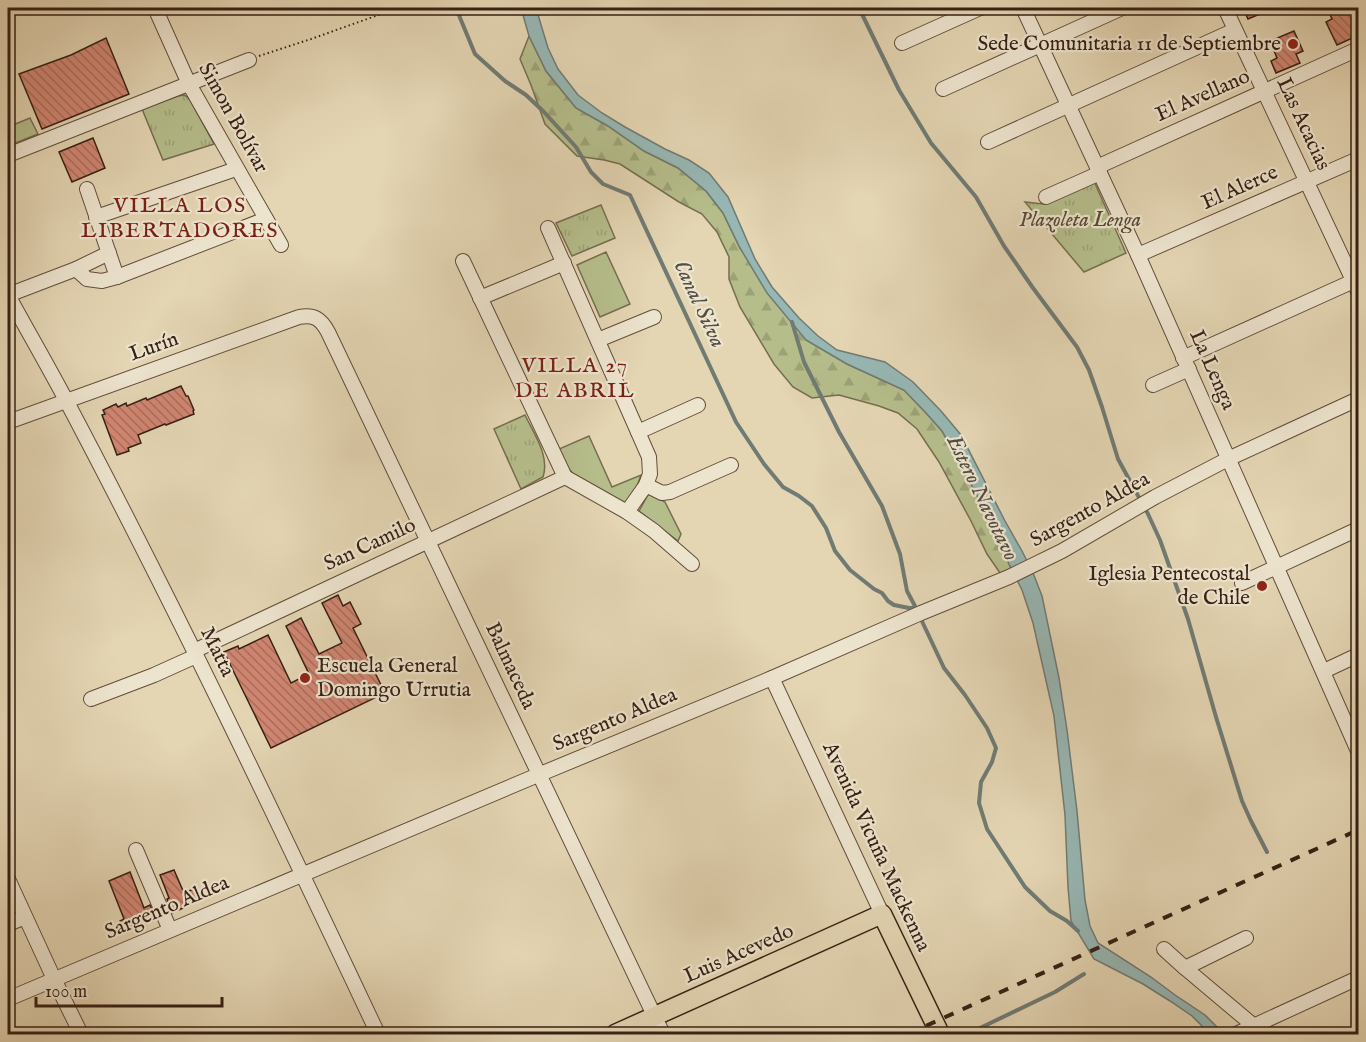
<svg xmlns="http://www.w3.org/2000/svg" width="1366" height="1042" font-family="'IM FELL English',serif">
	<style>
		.grass { fill: #b5bd8b; stroke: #766e50; stroke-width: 1.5 }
		.forest { fill: url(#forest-firs); stroke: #766e50; stroke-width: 1.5 }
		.park { fill: url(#park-tufts); stroke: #766e50; stroke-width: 1.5 }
		.water { fill: #97b7b4; stroke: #707b74; stroke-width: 1.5 }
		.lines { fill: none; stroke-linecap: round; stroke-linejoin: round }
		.stream { stroke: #707b74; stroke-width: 4 }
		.building { fill: url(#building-back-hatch); stroke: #362014; stroke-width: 1.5 }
		.minor-casing { stroke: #624d3c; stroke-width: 16 }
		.major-casing { stroke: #362014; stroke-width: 21 }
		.path { stroke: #362014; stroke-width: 2; stroke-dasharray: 1.5 3; stroke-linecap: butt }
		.minor { stroke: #ede4ce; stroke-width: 14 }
		.major { stroke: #e4d5b3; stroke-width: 18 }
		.rail { stroke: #362014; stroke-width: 4; stroke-dasharray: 10 10; stroke-linecap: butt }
		.poi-dot { fill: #8f2418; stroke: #ede4ce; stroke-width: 2 }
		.labels { text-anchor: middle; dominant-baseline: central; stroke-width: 4.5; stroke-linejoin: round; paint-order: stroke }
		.poi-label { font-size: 21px; fill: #362014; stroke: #ede4ce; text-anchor: end }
		.street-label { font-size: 21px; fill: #362014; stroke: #ede4ce }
		.park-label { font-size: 21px; font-style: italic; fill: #564732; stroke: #ede4ce }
		.neighbourhood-label { font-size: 22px; letter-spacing: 1.5px; fill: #7a1f14; stroke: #ede4ce }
		.water-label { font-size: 22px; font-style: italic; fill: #534d44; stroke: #ede4ce }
	</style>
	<defs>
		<pattern id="forest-firs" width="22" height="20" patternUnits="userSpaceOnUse" patternTransform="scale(1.5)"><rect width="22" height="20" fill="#b5bd8b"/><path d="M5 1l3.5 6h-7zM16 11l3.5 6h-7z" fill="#9ca277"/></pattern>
		<pattern id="park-tufts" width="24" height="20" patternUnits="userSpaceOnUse" patternTransform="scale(1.5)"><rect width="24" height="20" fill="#b5bd8b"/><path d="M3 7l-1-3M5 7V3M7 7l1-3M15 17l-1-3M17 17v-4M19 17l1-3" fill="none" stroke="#9ca277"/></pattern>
		<pattern id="building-back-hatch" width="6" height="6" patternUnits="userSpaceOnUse" patternTransform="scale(1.5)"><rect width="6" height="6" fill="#d18672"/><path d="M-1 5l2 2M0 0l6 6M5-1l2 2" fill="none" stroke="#aa6d5c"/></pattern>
	</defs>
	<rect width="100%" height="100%" fill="#e4d5b3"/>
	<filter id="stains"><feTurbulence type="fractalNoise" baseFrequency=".00333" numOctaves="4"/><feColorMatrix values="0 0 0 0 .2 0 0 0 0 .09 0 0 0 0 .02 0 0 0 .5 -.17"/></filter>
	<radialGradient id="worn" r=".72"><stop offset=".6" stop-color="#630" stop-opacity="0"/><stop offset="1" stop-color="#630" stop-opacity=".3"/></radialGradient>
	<g class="grass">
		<polygon points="606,252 630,304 600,317 577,265"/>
		<polygon points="589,436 612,487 641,475 637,486 625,504 574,475 569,469 559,449"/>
		<polygon points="649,493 665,502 681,534 678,541 639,511"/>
	</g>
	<polygon class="forest" points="529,36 546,71 576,108 608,126 644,151 678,168 706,191 723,213 740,248 806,340 847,364 904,390 927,414 942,431 956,455 995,530 1012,571 1000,573 987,554 971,521 939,462 917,429 898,413 879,406 839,395 812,398 793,387 774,364 740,307 729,279 729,257 717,232 702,214 679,202 620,164 604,160 577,156 545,124 531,85 520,59"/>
	<g class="park">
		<polygon points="184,95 189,98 214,144 163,160 142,109 178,96"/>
		<polygon points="30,118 38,134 8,146 8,127"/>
		<polygon points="1093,179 1126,253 1084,272 1025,202 1043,204"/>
		<polygon points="601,205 615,238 572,256 556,223"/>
		<path d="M525 415C534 434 550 456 543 477L521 489 494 429Z"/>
	</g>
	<polygon class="water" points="521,8 536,8 548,48 558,69 578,95 602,113 625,127 665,149 689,160 709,173 728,197 755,259 772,287 799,318 818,336 837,350 885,362 913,382 941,411 961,435 1005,521 1022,551 1033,573 1042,596 1059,678 1067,730 1077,811 1085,900 1090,926 1098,943 1151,977 1175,995 1205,1015 1224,1034 1210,1034 1192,1016 1170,1001 1143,984 1094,959 1071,921 1068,887 1065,815 1054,716 1033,623 1022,590 1009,564 995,530 956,455 942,431 927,414 904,390 847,364 806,340 767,293 740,248 723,213 706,191 678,168 644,151 608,126 576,108 546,71 529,36"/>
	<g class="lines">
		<g class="stream">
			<polyline points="456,8 475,54 505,81 526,95 544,112 576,147 591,172 603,184 630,195 736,422 764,464 783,487 799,496 812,506 826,528 835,551 850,570 874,589 882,593 888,601 894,605 909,608 916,608"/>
			<polyline points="859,8 899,90 931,143 976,197 1004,246 1033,288 1077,347 1089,370 1102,407 1118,459 1148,514 1160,540 1188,619 1216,717 1242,801 1251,821 1267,852"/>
			<polyline points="792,322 804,362 839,432 882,506 900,554 907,591 916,608"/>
			<polyline points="920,617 944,668 965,695 987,728 996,748 992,762 981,782 979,803 987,829 1025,887 1050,911 1067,921 1078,931"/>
			<polyline points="978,1029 1055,992 1084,974"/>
		</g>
	</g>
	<g class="building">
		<polygon points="1243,8 1274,8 1248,19"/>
		<polygon points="1327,8 1341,8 1344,14 1359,8 1359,35 1337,45 1326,22 1332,19"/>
		<polygon points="1294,31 1303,51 1296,54 1300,63 1276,73 1271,61 1277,58 1270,41"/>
		<polygon points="106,38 129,94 42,129 19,74 71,55"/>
		<polygon points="93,138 105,168 72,182 59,152"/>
		<polygon points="181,386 186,396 188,396 194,410 193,411 194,414 166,425 165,424 138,435 141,443 128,448 129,451 117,455 102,415 105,414 103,410 116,404 118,407 126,403 127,406 146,398 147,400"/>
		<polygon points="338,595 343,606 350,602 361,624 353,628 385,693 271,748 224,652 238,646 239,649 268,635 291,683 309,674 286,626 301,618 319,654 342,643 322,603"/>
		<polygon points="174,870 184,893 196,888 201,900 172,913 167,899 169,898 160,875"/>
		<polygon points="130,872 144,908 150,905 156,919 125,933 120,921 124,919 109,881"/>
	</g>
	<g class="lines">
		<g class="minor-casing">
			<g id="minor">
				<polyline points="155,8 189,84 281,245"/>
				<polyline points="1023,8 1138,255 1358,751"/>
				<polyline points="1225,8 1358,291"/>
				<polyline points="902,43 980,8"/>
				<polyline points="943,89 1122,8"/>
				<polyline points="988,142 1235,30"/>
				<polyline points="8,155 249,60"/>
				<polyline points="1097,167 1358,49"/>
				<polyline points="87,189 117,277"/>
				<polyline points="1046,197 1100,173"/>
				<polyline points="96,217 236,169"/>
				<polyline points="548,228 649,457 650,474 646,485 627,512"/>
				<polyline points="1138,255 1358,159"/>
				<polyline points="463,261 565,477"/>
				<polyline points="76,269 87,279 102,281 117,277 266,219"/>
				<path d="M8 295C27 330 48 366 67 402 177 610 278 822 378 1034"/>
				<polyline points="8,295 76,269 109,253"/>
				<polyline points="480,298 564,263"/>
				<polyline points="598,340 654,317"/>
				<polyline points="1183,358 1358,279"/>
				<polyline points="1153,385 1189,369"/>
				<path d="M8 422 299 317C314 314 321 319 328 332 441 566 550 801 663 1034"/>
				<polyline points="638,432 698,405"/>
				<polyline points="565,477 627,512 654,531 692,564"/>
				<polyline points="646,485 662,493 670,492 731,465"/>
				<polyline points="1242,583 1358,529"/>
				<polyline points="194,651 565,477"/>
				<polyline points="1324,671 1358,655"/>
				<polyline points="772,678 882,914"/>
				<polyline points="91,699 154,675 196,656"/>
				<polyline points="136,850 170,930"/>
				<polyline points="8,879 54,979 81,1034"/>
				<polyline points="8,924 25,917"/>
				<polyline points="1246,938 1185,968 1254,1026"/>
				<polyline points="1164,949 1185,968"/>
				<polyline points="8,999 538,775 772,678 921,613 1009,577 1062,551 1155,497 1228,459 1358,399"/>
				<polyline points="8,1031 9,1034"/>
				<polyline points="1236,1034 1358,978"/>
			</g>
		</g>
		<g class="major-casing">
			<polyline id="major" points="615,1034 882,914 940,1034"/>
		</g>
		<polyline class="path" points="259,56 311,39 398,8"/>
		<use href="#minor" class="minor"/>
		<use href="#major" class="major"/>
		<polyline class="rail" points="908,1034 1358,830"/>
	</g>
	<g class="poi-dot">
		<circle cx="1293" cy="44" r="6"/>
		<circle cx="1262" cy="586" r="6"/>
		<circle cx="305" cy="678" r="6"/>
	</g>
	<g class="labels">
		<g class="poi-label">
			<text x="1281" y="44">Sede Comunitaria 11 de Septiembre</text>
			<text x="1250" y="574">Iglesia Pentecostal<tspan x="1250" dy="24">de Chile</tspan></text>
			<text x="317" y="666" text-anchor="start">Escuela General<tspan x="317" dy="24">Domingo Urrutia</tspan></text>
		</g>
		<g class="street-label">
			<text transform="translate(1203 96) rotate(-24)">El Avellano</text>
			<text transform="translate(233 118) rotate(61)">Simon Bolívar</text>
			<text transform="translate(1303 124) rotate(65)">Las Acacias</text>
			<text transform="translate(1240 188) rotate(-24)">El Alerce</text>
			<text transform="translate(154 347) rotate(-20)">Lurín</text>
			<text transform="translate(1212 370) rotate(66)">La Lenga</text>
			<text transform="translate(1090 510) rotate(-29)">Sargento Aldea</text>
			<text transform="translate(370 545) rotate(-25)">San Camilo</text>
			<text transform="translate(217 652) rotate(64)">Matta</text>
			<text transform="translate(510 666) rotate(65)">Balmaceda</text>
			<text transform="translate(615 720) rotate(-23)">Sargento Aldea</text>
			<text transform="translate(876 847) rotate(65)">Avenida Vicuña Mackenna</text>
			<text transform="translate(167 908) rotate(-23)">Sargento Aldea</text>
			<text transform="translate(739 954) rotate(-24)">Luis Acevedo</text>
		</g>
		<g class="park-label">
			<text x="1080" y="220">Plazoleta Lenga</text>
		</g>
		<g class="neighbourhood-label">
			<text x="180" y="206">VILLA LOS<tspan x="180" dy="25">LIBERTADORES</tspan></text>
			<text x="575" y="366">VILLA 27<tspan x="575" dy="25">DE ABRIL</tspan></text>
		</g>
		<g class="water-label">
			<text transform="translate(699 304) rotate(65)">Canal Silva</text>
			<text transform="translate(982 498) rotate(64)">Estero Navotavo</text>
		</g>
	</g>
	<rect width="1366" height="1042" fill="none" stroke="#e4d5b3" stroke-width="30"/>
	<rect x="9" y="9" width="1348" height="1024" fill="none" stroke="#362014" stroke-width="3"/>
	<rect x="15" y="15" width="1336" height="1012" fill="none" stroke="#362014" stroke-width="1.5"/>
	<path d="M36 997v9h186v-9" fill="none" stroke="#362014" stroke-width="3"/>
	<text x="45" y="997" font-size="18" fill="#362014" stroke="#ede4ce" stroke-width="4.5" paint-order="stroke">100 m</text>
	<rect width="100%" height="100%" filter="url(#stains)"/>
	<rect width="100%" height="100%" fill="url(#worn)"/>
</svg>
